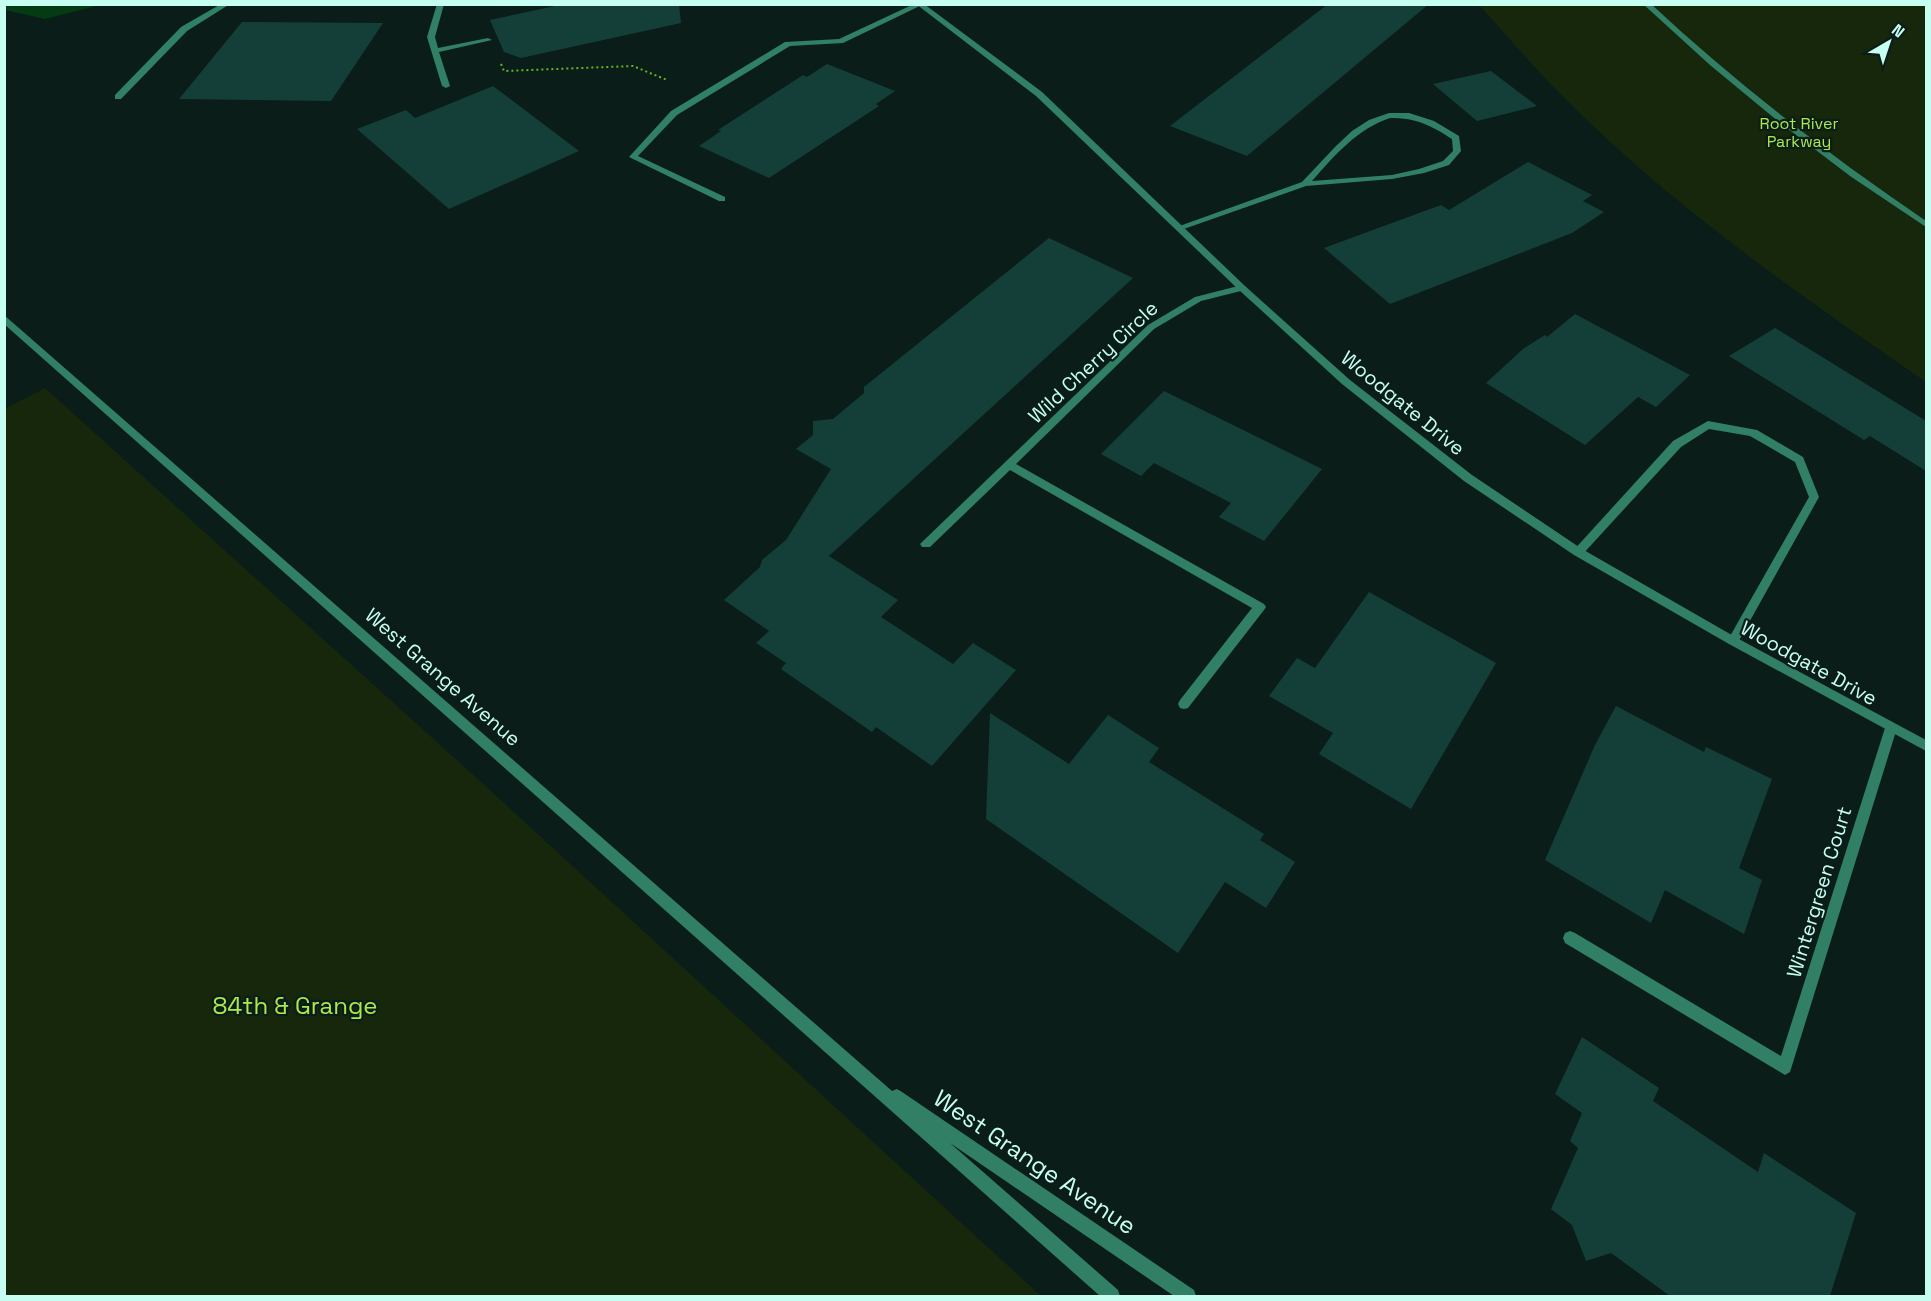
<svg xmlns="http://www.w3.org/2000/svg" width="1931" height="1301" font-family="'Space Grotesk',sans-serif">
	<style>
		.green { fill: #17270c }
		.water { fill: #053b13 }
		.building { fill: #143f38 }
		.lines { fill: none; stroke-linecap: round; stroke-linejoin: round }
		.path { stroke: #62b623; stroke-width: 2; stroke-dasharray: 2 3; stroke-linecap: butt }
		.service { fill: #318066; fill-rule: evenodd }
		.minor { fill: #318066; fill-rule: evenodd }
		.tertiary { fill: #318066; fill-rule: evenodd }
		.labels { text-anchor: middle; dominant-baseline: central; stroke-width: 4.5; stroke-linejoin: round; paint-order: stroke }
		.far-park-label { font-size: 16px; fill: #abe849; stroke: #0a1d19 }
		.street-label { font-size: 20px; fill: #c6fff1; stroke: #0a1d19 }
		.near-park-label { font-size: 24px; fill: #abe849; stroke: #0a1d19 }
		.near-street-label { font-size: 24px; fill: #c6fff1; stroke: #0a1d19 }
	</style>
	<rect width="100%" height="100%" fill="#0a1d19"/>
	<g class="green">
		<path d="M1479 5H1926V382C1809 301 1691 220 1588 121 1549 85 1514 44 1479 5Z"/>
		<polygon points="45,388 480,781 1041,1296 5,1296 4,409"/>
	</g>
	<polygon class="water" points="5,4 100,4 100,5 45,19 5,10"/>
	<g class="building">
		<polygon points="564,4 679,4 681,23 521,58 504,52 490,20"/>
		<polygon points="1328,4 1429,4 1247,156 1170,126"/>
		<polygon points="242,22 383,23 331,101 179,99"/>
		<polygon points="827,64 895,91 876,104 879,106 769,178 699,146 721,131 718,130 803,75 807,77"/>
		<polygon points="1491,71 1537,106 1477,121 1433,84"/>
		<polygon points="493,86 579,151 449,209 357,129 406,110 415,118"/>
		<polygon points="1528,162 1592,195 1583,201 1604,212 1572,233 1390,304 1324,248 1441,205 1449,210"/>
		<polygon points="1049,238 1133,278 829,556 898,600 881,617 953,664 973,643 1016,670 932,766 876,727 872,732 781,669 786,663 756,643 769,631 724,600 760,567 762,560 786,540 831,469 796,449 813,435 813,421 833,419 864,393 864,387"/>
		<polygon points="1575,314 1690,375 1656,407 1638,397 1585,445 1486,383 1523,349 1545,335 1547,337"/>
		<polygon points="1775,328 1926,421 1926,471 1870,436 1864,440 1729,356"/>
		<polygon points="1164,391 1322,469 1264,541 1219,517 1231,503 1154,463 1141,476 1101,454"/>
		<polygon points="1369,592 1496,663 1411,809 1319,754 1333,733 1269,696 1297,658 1315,668"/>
		<polygon points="1616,706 1704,752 1706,747 1772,779 1739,868 1762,880 1744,934 1665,890 1651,923 1545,860 1595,745"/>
		<polygon points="990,713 1069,764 1108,715 1159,748 1149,762 1264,834 1260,840 1295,862 1266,908 1225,882 1178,953 986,819"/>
		<polygon points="1582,1037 1659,1088 1653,1101 1758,1172 1764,1153 1856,1213 1830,1296 1670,1296 1611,1253 1586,1261 1572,1225 1551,1209 1578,1148 1570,1141 1582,1113 1555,1094"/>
	</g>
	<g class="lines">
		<polyline class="path" points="501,64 504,71 633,66 667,80"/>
		<g class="service">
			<polygon points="221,4 230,4 187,31 121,99 115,99 115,95 181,27"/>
			<polygon points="437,4 444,4 435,37 438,48 488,38 492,40 439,52 450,86 446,88 442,86 427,37"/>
			<polygon points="914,4 924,4 843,43 790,46 677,115 638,156 725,197 725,201 719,201 629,157 671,111 785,42 839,39"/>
			<path d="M1409 113 1434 121 1459 136 1461 151 1449 165 1424 173 1392 179 1306 186 1181 230 1174 228 1302 182 1336 146 1352 131 1369 120 1389 113ZM1390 118C1417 118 1430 125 1452 139L1453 151 1443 161 1419 169 1392 175 1312 181C1335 155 1357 129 1390 118Z"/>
			<polygon points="1242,285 1247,288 1245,290 1201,301 1154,329 1016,464 1264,604 1266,607 1264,610 1188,708 1184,709 1180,708 1178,704 1180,700 1252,608 1010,470 930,547 922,547 920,544 1148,325 1195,297"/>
			<polygon points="1708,421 1757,430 1803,457 1819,497 1737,644 1729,644 1727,641 1729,638 1809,497 1795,462 1750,436 1709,429 1681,447 1582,555 1578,556 1572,552 1673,441"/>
			<polygon points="1891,723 1895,724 1897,728 1790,1072 1785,1075 1565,943 1563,938 1565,933 1570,931 1575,933 1781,1056 1885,728 1887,724"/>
		</g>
		<g class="minor">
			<polygon points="916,4 924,4 1042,92 1245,286 1350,380 1472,475 1582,549 1737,638 1926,740 1926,751 1729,644 1574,555 1464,481 1342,384 1239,290 1036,96"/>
			<path d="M1643 4H1651C1737 84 1829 155 1926 221V227L1850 176 1779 122 1710 65Z"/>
		</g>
		<polygon class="tertiary" points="4,315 892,1091 897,1089 902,1092 1194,1290 1196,1296 1174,1296 950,1143 1118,1290 1120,1296 1100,1296 4,324"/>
	</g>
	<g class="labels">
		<g class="far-park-label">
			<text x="1799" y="123">Root River<tspan x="1799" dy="18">Parkway</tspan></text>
		</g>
		<g class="street-label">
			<text transform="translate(1093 362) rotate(-43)">Wild Cherry Circle</text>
			<text transform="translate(1403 403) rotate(39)">Woodgate Drive</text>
			<text transform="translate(1809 663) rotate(29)">Woodgate Drive</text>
			<text transform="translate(443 677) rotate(41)">West Grange Avenue</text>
			<text transform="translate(1819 892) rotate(-73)">Wintergreen Court</text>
		</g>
		<g class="near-park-label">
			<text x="295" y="1005">84th &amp; Grange</text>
		</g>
		<g class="near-street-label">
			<text transform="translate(1035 1162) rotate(34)">West Grange Avenue</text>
		</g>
	</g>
	<rect width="1931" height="1301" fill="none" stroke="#c6fff1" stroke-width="12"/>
	<g transform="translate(1889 42) rotate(39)" stroke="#0a1d19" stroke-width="4.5" paint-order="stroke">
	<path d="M0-4.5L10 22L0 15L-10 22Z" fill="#c6fff1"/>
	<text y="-9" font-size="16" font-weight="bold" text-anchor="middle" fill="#c6fff1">N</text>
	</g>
</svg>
